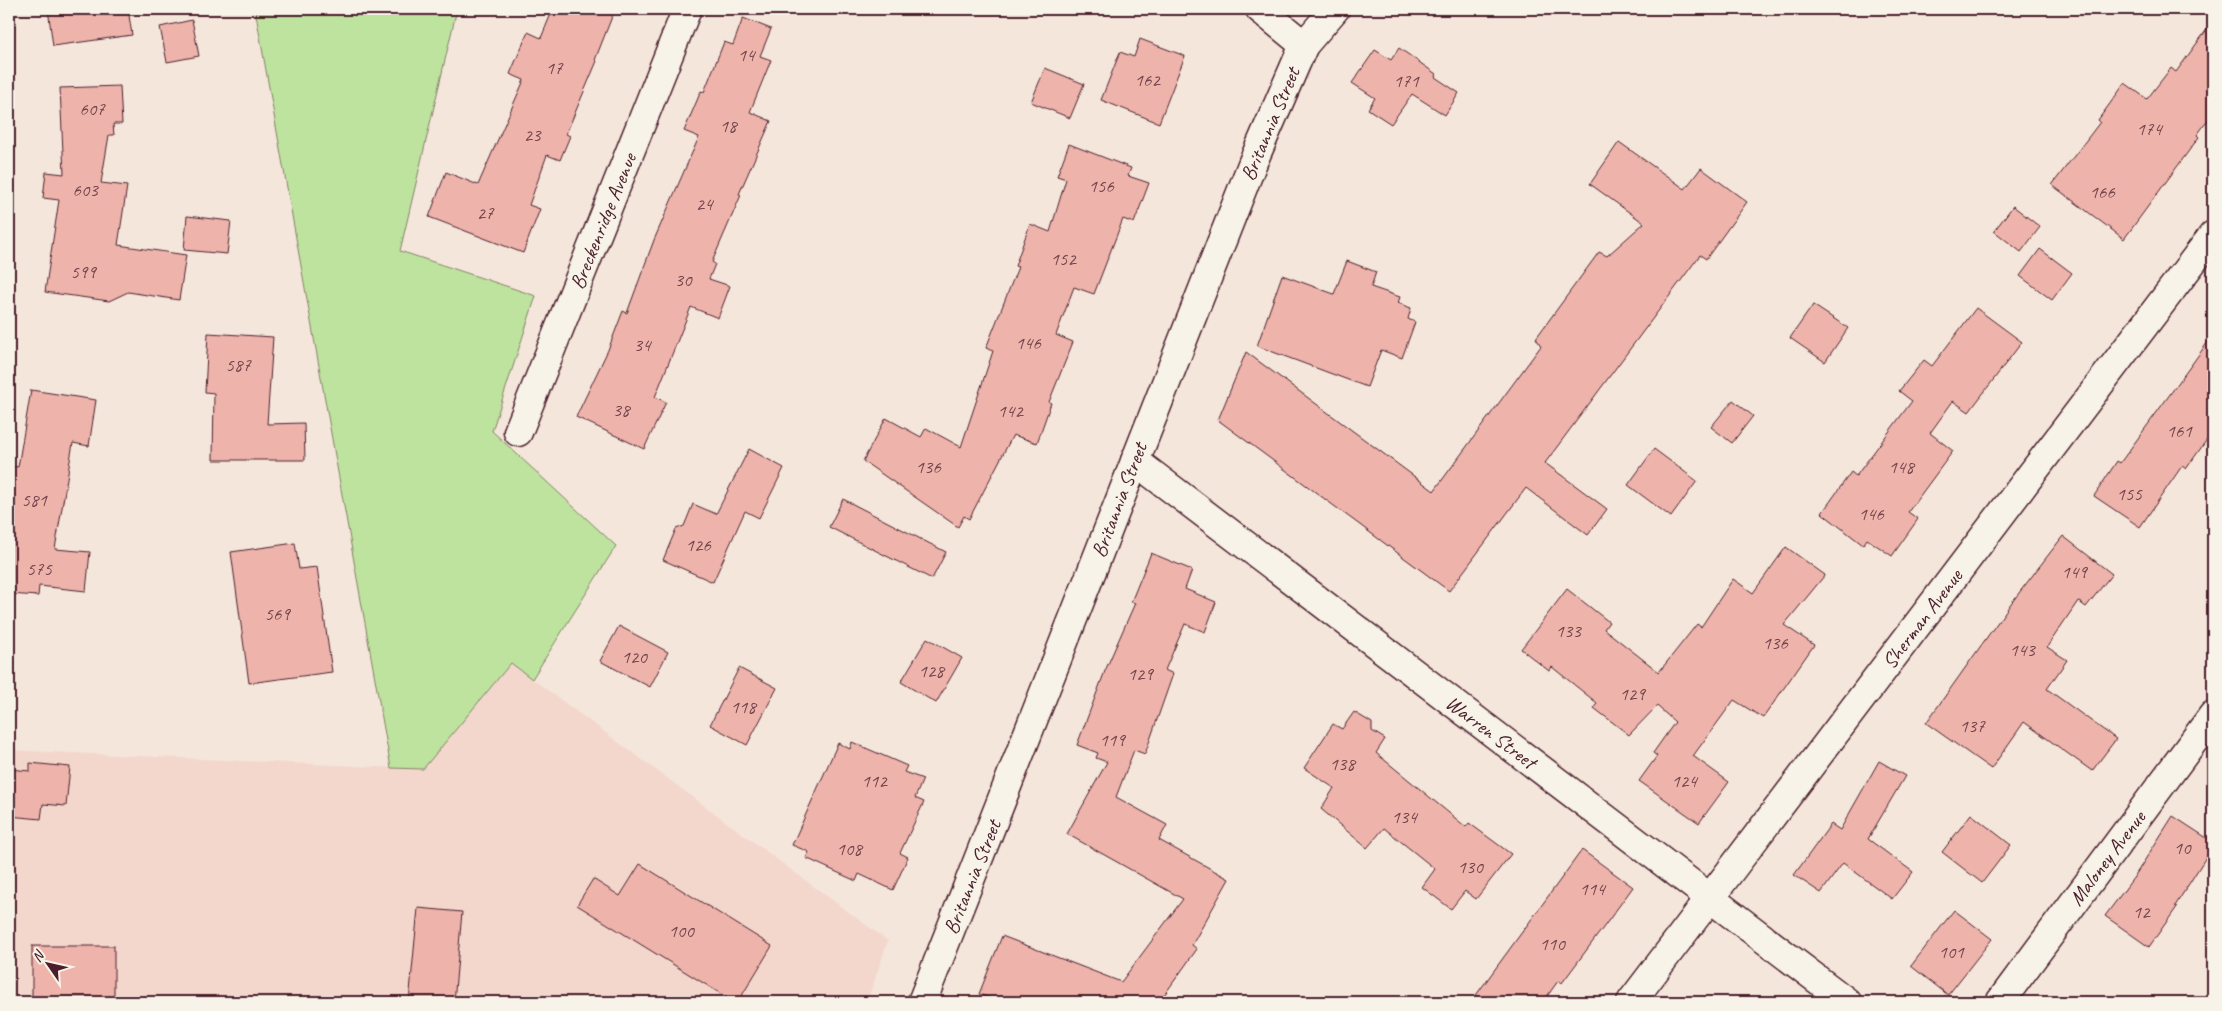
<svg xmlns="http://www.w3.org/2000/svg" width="2222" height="1011" font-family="Caveat,sans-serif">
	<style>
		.built { fill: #f3d7cd }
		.green { fill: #bde39f; stroke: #848165 }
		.building { fill: #eeb4ab; stroke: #4a1f2b }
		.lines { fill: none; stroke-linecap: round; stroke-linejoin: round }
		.street-casing { stroke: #4a1f2b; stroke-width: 31 }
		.secondary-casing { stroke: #4a1f2b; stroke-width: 31 }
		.street { stroke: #f7f3e8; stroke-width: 28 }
		.secondary { stroke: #f7f3e8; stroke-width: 28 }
		.labels { text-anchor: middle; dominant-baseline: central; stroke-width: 4.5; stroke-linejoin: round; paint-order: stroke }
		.number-label { font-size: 19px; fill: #73444b }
		.street-label { font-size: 21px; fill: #4a1f2b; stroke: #f7f3e8 }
	</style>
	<rect width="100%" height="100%" fill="#f5e6dc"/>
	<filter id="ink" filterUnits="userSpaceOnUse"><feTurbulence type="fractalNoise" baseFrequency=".02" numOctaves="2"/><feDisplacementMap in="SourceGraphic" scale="10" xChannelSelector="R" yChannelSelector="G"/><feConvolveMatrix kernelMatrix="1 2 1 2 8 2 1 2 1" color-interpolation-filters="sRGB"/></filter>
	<g filter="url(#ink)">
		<polygon class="built" points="511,663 888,941 867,1002 9,1002 9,750 422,769"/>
		<polygon class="green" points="255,9 457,9 400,251 536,296 492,431 616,546 532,679 511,663 423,769 391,768"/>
		<g class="building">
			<polygon points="48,9 128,9 132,35 53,46"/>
			<polygon points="553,9 615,9 595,60 597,61 566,134 570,136 560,160 547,155 529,205 540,209 523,253 429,217 446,172 478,185 524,80 510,74 528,32 541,38"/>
			<polygon points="743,18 771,29 760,56 771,60 750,112 771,121 739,194 741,195 712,262 715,264 709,279 730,286 718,318 691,307 655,397 666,402 644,449 576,417 608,350 623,311 627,313 654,240 699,137 684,131 701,91 704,92 724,42 733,45"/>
			<polygon points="192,20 199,56 167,62 160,27"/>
			<polygon points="2213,21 2213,113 2197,135 2199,137 2124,239 2052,185 2100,122 2098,120 2125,83 2147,99 2171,68 2176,72"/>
			<polygon points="1140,39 1185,56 1159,123 1101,100 1120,52 1134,57"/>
			<polygon points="1399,48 1436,74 1435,77 1459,93 1445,115 1412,94 1391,124 1368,109 1375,98 1352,83 1375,50 1391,60"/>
			<polygon points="1045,68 1084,84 1070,118 1031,102"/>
			<polygon points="120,86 122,124 113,124 114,135 109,135 101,183 127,186 118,245 186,255 179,300 128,292 109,301 45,292 59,200 43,198 46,172 64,174 60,88"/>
			<polygon points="1619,142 1685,189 1701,168 1747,202 1706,259 1700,255 1545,463 1607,509 1588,535 1526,488 1449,591 1218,420 1246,352 1434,491 1541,346 1536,338 1599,252 1607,256 1644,223 1590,184"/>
			<polygon points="1069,144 1131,168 1128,176 1149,183 1134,223 1123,219 1094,294 1074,287 1056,335 1073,342 1049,402 1051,403 1037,443 1013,435 969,519 964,516 958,527 863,461 886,418 921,437 926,428 961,447 993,351 986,348 1018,267 1015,266 1030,224 1050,232 1066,179 1057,176"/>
			<polygon points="2013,206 2040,227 2021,252 1994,231"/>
			<polygon points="187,216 231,221 227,254 184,250"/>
			<polygon points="2040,249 2072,273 2052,300 2020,276"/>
			<polygon points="1347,261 1376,272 1371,287 1400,297 1398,303 1411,308 1408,319 1415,322 1402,358 1381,350 1367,387 1257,346 1282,275 1334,294"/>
			<polygon points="1813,305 1848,328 1825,362 1790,338"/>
			<polygon points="1976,308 2022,342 1969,412 1953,401 1930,433 1953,451 1908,512 1918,519 1892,556 1867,539 1863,545 1822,513 1851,472 1856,476 1912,401 1899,391 1924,360 1932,366"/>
			<polygon points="208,333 273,337 267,424 304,423 305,460 213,460 214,393 205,392"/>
			<polygon points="2213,335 2213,431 2186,469 2182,466 2140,527 2094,496 2117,461 2120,463"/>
			<polygon points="31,390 96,400 89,446 73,443 55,549 90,552 86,591 39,586 38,596 9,594 9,485 12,466 18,467"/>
			<polygon points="1733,400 1753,416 1732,443 1711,427"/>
			<polygon points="749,449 784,468 759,518 745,511 713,582 663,560 676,529 684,526 693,504 716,514"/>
			<polygon points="1654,449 1697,481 1671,517 1628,485"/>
			<polygon points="843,499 946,552 932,579 829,527"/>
			<polygon points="2063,536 2112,574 2086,607 2078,601 2047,647 2067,660 2047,689 2116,739 2092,771 2024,722 1991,769 1926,723 2012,602"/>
			<polygon points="295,543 299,569 317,567 332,672 249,683 231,552"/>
			<polygon points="1786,547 1825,575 1784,625 1814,645 1763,718 1734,700 1693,756 1729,782 1699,823 1639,781 1657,756 1653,753 1675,722 1657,706 1629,735 1594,708 1597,703 1552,667 1549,671 1521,649 1567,589 1609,622 1604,629 1659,672 1697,624 1701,627 1733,579 1753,593"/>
			<polygon points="1151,553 1192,570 1185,589 1216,602 1205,632 1185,624 1165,670 1173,674 1145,754 1134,750 1116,797 1167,825 1159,840 1229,879 1192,945 1197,949 1162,998 1168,1000 1167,1002 1000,1002 979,994 1002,936 1121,982 1183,899 1067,834 1107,762 1096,758 1098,753 1077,745 1105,671 1135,603 1131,602"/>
			<polygon points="619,626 668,652 650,687 600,661"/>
			<polygon points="927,638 962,658 936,703 901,682"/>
			<polygon points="739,668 777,688 747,745 710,725"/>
			<polygon points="1354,712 1372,723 1372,731 1385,739 1376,753 1466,827 1469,823 1511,854 1476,899 1465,891 1451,909 1422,887 1435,869 1384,828 1367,848 1321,809 1334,788 1304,768 1333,724 1342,729"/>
			<polygon points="852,742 907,766 904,772 923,779 915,798 924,802 900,853 908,857 893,890 859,874 856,881 806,858 809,852 792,845 838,743 850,749"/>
			<polygon points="1879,761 1905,776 1868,839 1913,872 1892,899 1843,863 1821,893 1794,875 1831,824 1840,830"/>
			<polygon points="30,763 70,767 66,806 43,804 41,819 9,816 9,769 30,771"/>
			<polygon points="1971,814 2011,845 1982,883 1942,852"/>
			<polygon points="2173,816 2213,842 2213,846 2175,906 2177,907 2149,947 2105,916 2134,877"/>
			<polygon points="1582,850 1633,887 1603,928 1562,983 1558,981 1543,1002 1471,1002"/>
			<polygon points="640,864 772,946 738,1002 734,1002 577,905 593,879 620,896"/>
			<polygon points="418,908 462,912 454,1002 409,1002"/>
			<polygon points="1954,910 1992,939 1948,995 1911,966"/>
			<rect x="32" y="946" width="82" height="56"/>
		</g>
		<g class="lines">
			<g class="street-casing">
				<g id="street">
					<polyline points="1260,9 1304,45"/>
					<polyline points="518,432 687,9"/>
					<polyline points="1135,461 1847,1002"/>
					<polyline points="1631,1002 2213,235"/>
					<polyline points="2000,1002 2213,715"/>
				</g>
			</g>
			<g class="secondary-casing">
				<polyline id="secondary" points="922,1002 1253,162 1304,45 1335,9"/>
			</g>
			<use href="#street" class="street"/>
			<use href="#secondary" class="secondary"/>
		</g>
	</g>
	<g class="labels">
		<g class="number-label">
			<text x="746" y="55">14</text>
			<text x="554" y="68">17</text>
			<text x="1147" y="80">162</text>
			<text x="1406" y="81">171</text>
			<text x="92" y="109">607</text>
			<text x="728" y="126">18</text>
			<text x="2149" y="129">174</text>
			<text x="532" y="135">23</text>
			<text x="1101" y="186">156</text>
			<text x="85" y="190">603</text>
			<text x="2102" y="192">166</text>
			<text x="704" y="204">24</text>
			<text x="485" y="213">27</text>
			<text x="1063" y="259">152</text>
			<text x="83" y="272">599</text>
			<text x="683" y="280">30</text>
			<text x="1028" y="343">146</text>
			<text x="642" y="345">34</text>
			<text x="238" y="365">587</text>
			<text x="621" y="410">38</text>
			<text x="1010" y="411">142</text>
			<text x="2179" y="431">161</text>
			<text x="928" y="467">136</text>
			<text x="1901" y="467">148</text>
			<text x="2129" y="494">155</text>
			<text x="34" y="500">581</text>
			<text x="1871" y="514">146</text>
			<text x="698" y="545">126</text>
			<text x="39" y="569">575</text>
			<text x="2074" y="572">149</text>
			<text x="277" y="614">569</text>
			<text x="1568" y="631">133</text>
			<text x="1775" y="643">136</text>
			<text x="2022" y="650">143</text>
			<text x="634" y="657">120</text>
			<text x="931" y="671">128</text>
			<text x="1140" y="674">129</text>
			<text x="1632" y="694">129</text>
			<text x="743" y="707">118</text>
			<text x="1972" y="726">137</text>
			<text x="1112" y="740">119</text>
			<text x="1342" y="764">138</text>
			<text x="874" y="781">112</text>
			<text x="1684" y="781">124</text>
			<text x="1404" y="817">134</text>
			<text x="2182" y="848">10</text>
			<text x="849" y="849">108</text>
			<text x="1470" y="867">130</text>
			<text x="1592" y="889">114</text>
			<text x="2141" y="912">12</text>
			<text x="681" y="931">100</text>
			<text x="1552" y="944">110</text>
			<text x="1951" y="952">101</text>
		</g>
		<g class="street-label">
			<text transform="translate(1270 124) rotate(-67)">Britannia Street</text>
			<text transform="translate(603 221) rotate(-68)">Breckenridge Avenue</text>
			<text transform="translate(1119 500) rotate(-69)">Britannia Street</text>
			<text transform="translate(1922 619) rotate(-53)">Sherman Avenue</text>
			<text transform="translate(1491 732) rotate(37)">Warren Street</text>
			<text transform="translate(2107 858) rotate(-53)">Maloney Avenue</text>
			<text transform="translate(972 877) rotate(-68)">Britannia Street</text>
		</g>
	</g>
	<rect width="2222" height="1011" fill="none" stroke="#f7f3e8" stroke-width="30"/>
	<rect x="15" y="15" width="2192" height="981" fill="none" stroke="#4a1f2b" stroke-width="2" filter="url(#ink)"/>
	<g transform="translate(48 964) rotate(304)" stroke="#f7f3e8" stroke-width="4" paint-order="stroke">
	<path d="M0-4L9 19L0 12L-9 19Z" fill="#4a1f2b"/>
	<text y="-8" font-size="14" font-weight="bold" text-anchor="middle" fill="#4a1f2b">N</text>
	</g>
</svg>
